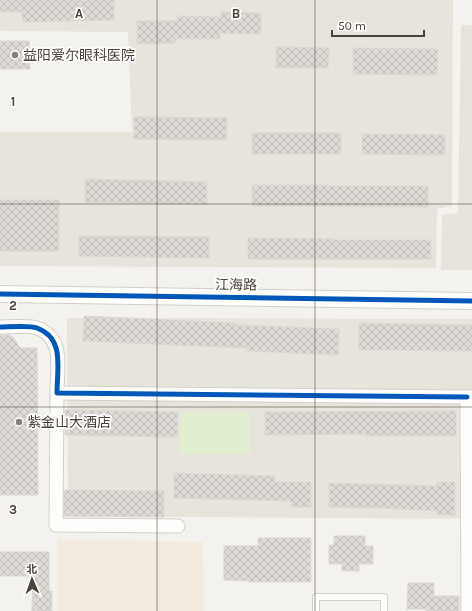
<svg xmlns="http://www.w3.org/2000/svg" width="472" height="611" font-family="Karla,'Noto Sans SC',sans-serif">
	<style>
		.residential { fill: #e7e4dc }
		.commercial { fill: #f3ebdf }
		.pitch { fill: #e1eecf }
		.building { fill: url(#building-cross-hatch); stroke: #dcd9d4 }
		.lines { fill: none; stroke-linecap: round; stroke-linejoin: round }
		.service-casing { stroke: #d2d0cb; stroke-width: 8 }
		.minor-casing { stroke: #d2d0cb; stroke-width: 15 }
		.tertiary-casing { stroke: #d2d0cb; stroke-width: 18 }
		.service { stroke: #fdfdfc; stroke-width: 6 }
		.minor { stroke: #fdfdfc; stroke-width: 13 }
		.tertiary { stroke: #fdfdfc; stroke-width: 16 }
		.cycleway-casing { stroke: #fff; stroke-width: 8 }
		.cycleway { stroke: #0057b8; stroke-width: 5 }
		.grid { fill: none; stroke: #4b4439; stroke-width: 1; stroke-opacity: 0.55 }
		.poi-dot { fill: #868178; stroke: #fff; stroke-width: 1.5 }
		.labels { text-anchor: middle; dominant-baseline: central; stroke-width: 3.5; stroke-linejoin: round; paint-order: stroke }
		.poi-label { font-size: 14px; fill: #4b4439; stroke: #fff; text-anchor: start }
		.street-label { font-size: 14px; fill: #4b4439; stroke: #fff }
		.grid-label { font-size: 13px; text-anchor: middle; font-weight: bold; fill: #4b4439; stroke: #fff; stroke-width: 3.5; stroke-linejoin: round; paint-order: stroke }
	</style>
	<defs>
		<pattern id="building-cross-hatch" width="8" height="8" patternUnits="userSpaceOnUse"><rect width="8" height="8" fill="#dedbd6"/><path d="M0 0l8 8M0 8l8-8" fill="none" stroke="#c0bdb8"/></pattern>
	</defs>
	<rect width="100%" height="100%" fill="#f4f2ee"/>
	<g class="residential">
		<polygon points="0,0 453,0 452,206 437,209 436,268 0,266 0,132 132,132 128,32 0,31"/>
		<polygon points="461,25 472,25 472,270 441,270 442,215 458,213"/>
		<polygon points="67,318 472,319 472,519 68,516"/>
	</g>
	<polygon class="commercial" points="57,539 203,542 204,611 57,611"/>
	<polygon class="pitch" points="181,413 250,413 250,454 180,454"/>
	<g class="building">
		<polygon points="0,0 114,0 114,20 23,22 22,12 0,12"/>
		<polygon points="221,12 261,13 261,34 220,33 220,39 175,39 175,43 137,44 137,21 177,21 177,16 221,17"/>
		<polygon points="0,41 29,41 30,69 0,69"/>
		<polygon points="276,47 329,48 328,68 276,68"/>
		<polygon points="353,48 438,49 437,75 353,74"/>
		<polygon points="134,117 227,118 226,140 134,139"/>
		<rect x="252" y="133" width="89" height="21"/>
		<polygon points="362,134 445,135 445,155 362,154"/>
		<polygon points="85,179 207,182 207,205 85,202"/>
		<polygon points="252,185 329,185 329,186 428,186 428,207 252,206"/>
		<rect x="0" y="200" width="59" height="51"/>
		<polygon points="79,236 209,237 209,258 79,256"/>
		<polygon points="248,238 335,239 335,240 431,240 431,259 248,259"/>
		<polygon points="84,316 235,323 235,325 339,329 338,355 247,351 247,348 83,341"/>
		<polygon points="359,323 472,325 472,351 359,350"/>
		<polygon points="0,335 8,335 13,337 20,348 37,348 38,495 0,495"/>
		<polygon points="65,410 178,412 177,437 65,435"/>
		<polygon points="456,411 456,436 366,436 366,434 265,435 265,412"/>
		<polygon points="174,473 275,476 274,482 311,482 311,507 291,507 291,501 174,498"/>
		<polygon points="437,482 455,482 455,515 437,515 437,511 379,508 329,507 329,483 437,486"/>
		<polygon points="64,490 164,491 164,517 64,516"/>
		<polygon points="334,536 365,536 365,546 373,546 373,564 359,564 359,571 342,571 342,564 329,564 329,545 334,545"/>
		<polygon points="258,538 311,538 311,582 249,582 249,581 224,580 224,546 258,546"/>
		<polygon points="0,552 49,552 49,591 52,591 52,611 32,611 33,576 0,576"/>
		<polygon points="408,583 434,583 434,596 459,596 459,611 426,611 426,609 407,609"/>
	</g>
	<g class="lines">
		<g class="service-casing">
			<polyline id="service" points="316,611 316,597 384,597 384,611"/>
		</g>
		<g class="minor-casing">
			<g id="minor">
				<path d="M0 327C8 327 30 325 37 328 65 338 57 369 57 393L467 397"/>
				<polyline points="57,393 56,525 178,526"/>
				<polyline points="468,611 467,397 472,397"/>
			</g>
		</g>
		<g class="tertiary-casing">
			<polyline id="tertiary" points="0,294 472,301"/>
		</g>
		<use href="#service" class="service"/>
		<use href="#minor" class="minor"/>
		<use href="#tertiary" class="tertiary"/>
		<g class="cycleway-casing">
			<g id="cycleway">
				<polyline points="0,294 472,301"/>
				<path d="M0 327C8 327 30 325 37 328 65 338 57 369 57 393L467 397"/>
			</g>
		</g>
		<use href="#cycleway" class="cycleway"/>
	</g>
	<path class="grid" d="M157 0V611M315 0V611M0 204H472M0 407H472"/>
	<g class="poi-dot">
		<circle cx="15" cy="55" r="4"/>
		<circle cx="19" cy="422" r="4"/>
	</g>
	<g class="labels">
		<g class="poi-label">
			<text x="23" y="55">益阳爱尔眼科医院</text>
			<text x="27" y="422">紫金山大酒店</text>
		</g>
		<g class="street-label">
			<text transform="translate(236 285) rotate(1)">江海路</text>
		</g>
	</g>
	<g class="grid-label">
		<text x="79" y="18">A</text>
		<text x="236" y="18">B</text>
		<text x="13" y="106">1</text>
		<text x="13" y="310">2</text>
		<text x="13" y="514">3</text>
	</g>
	<g transform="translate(32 579) rotate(358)" stroke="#ffffff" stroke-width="3" paint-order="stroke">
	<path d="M0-3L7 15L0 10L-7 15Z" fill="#4b4439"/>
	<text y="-6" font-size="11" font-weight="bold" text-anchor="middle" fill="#4b4439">北</text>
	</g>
	<path d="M332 30v6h92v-6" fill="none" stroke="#4b4439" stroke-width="2"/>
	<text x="338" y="30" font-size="12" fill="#4b4439" stroke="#ffffff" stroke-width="3" paint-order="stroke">50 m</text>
</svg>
